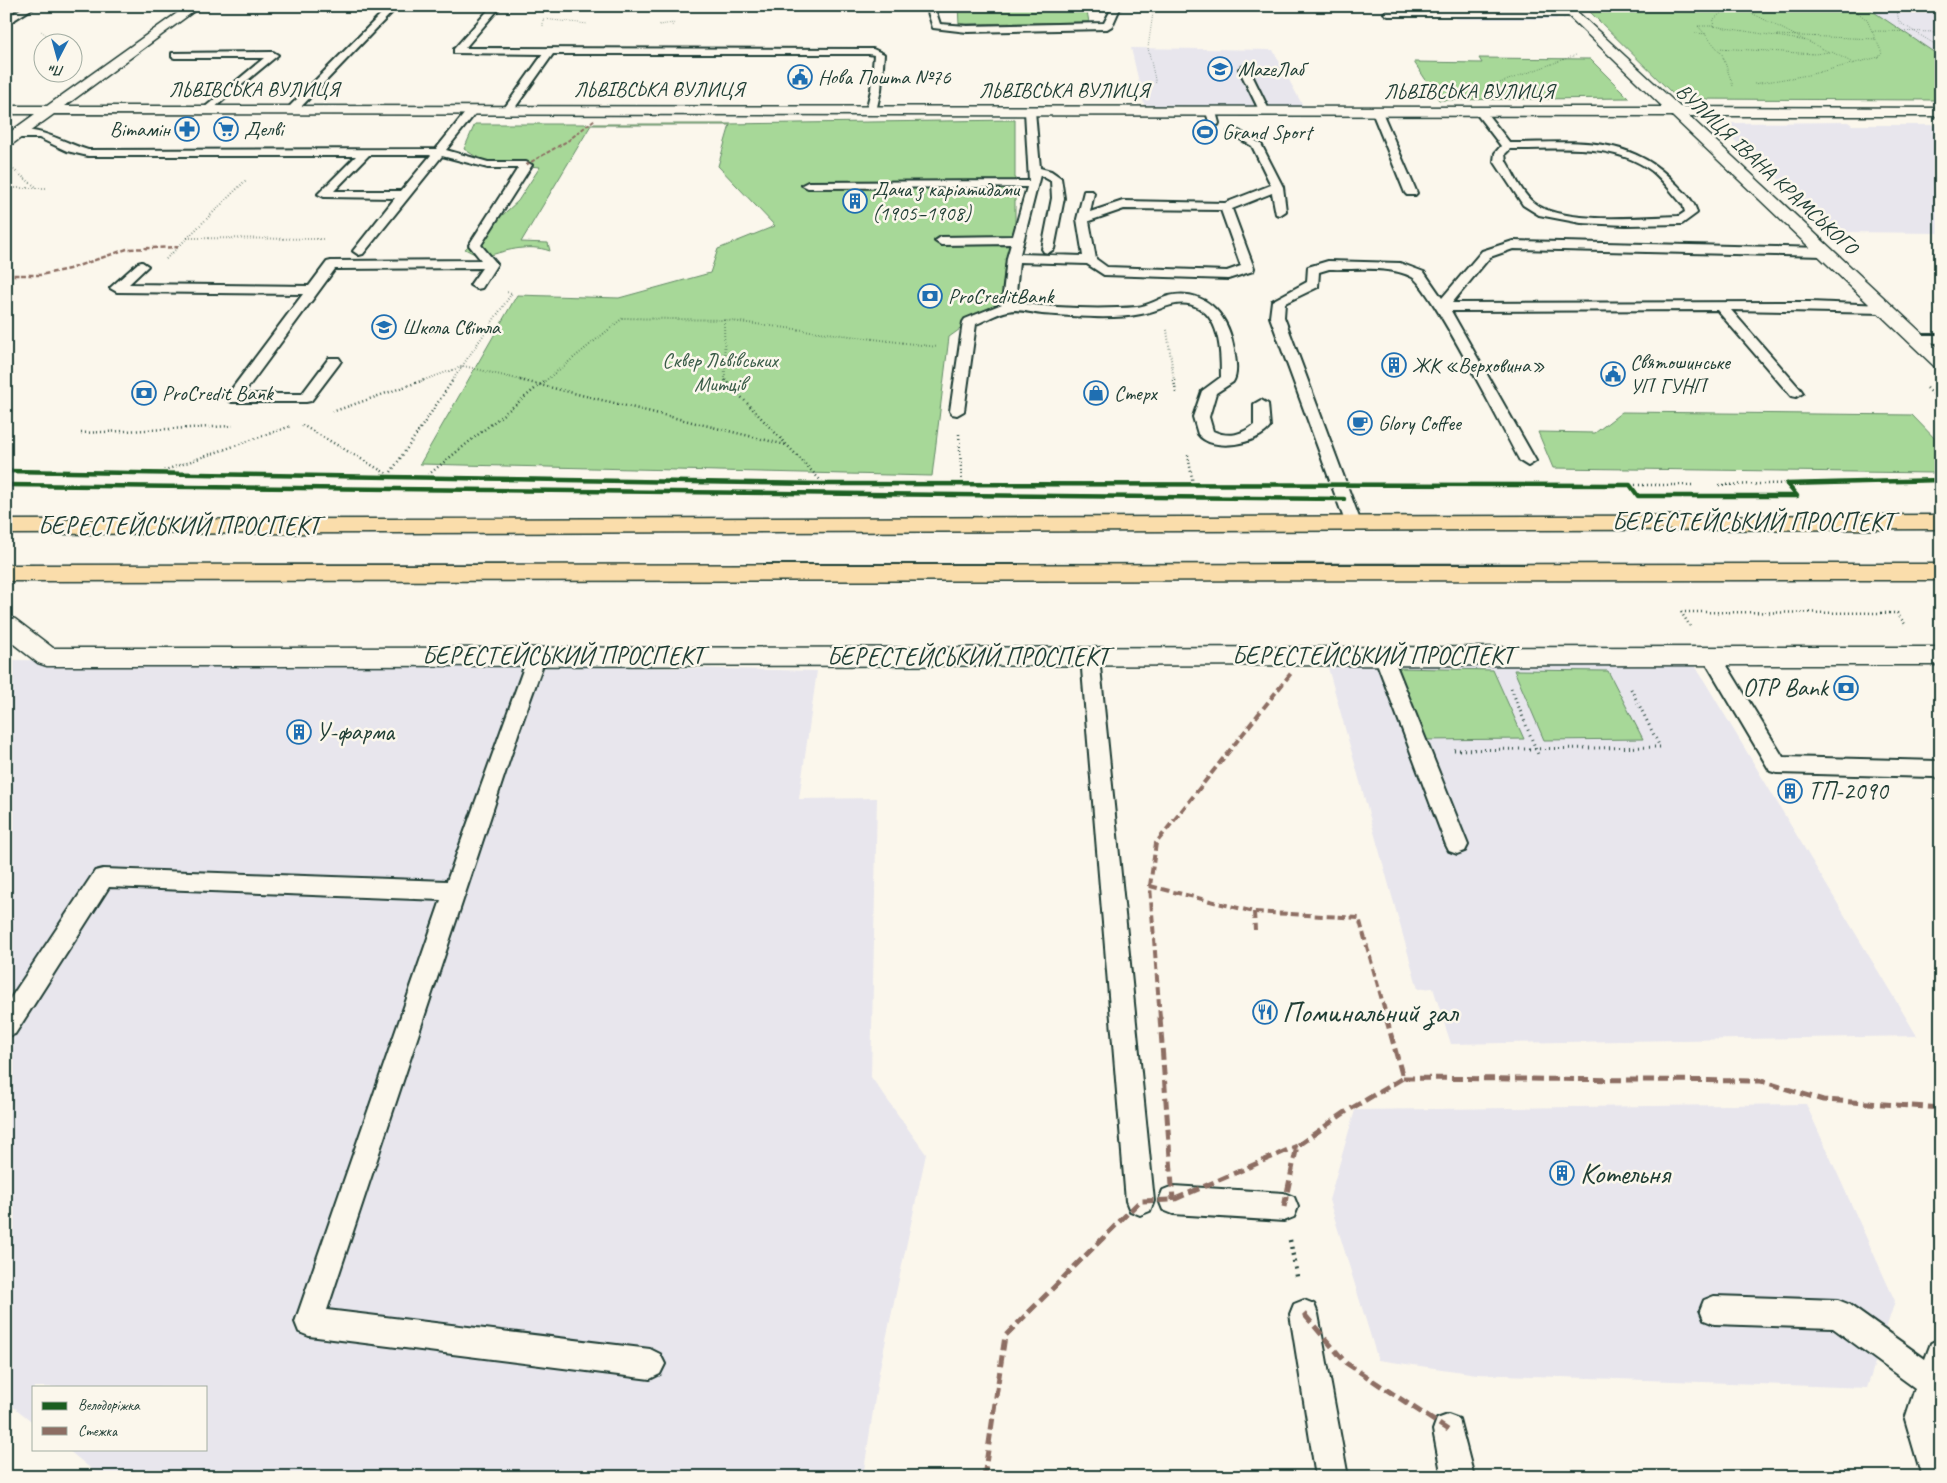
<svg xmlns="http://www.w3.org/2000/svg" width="1947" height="1483" font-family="Caveat,sans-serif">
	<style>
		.built { fill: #e8e6ed }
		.green { fill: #a7d898; stroke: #638a66 }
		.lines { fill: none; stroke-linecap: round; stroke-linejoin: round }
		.service-casing { stroke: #1f3d34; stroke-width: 4 }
		.minor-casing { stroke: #1f3d34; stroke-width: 3 }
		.primary-casing { stroke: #1f3d34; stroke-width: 3 }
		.path-far4 { stroke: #1f3d34; stroke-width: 1; stroke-dasharray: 0.5 2; stroke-linecap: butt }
		.path-far3 { stroke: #1f3d34; stroke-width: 2; stroke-dasharray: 0.5 2.5; stroke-linecap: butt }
		.path-far2 { stroke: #1f3d34; stroke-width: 2.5; stroke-dasharray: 1 3; stroke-linecap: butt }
		.path-far1 { stroke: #1f3d34; stroke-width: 3; stroke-dasharray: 1 4; stroke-linecap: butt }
		.path { stroke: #1f3d34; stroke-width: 4.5; stroke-dasharray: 2 5; stroke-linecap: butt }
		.service { fill: #fbf7ec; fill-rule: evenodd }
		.minor { fill: #fbf7ec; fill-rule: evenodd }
		.primary { fill: #faddab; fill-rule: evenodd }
		.quiet-far3 { stroke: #8d6e63; stroke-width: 2; stroke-dasharray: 4 2; stroke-linecap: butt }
		.quiet-far2 { stroke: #8d6e63; stroke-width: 2.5; stroke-dasharray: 5 2.5; stroke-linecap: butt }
		.quiet-far1 { stroke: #8d6e63; stroke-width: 4; stroke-dasharray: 8 4; stroke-linecap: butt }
		.quiet { stroke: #8d6e63; stroke-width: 5; stroke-dasharray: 11 5; stroke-linecap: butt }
		.cycleway-casing { stroke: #fbf7ec; stroke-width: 7 }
		.cycleway { stroke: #1b5e20; stroke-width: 4.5 }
		.labels { text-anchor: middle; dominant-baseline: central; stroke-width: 5; stroke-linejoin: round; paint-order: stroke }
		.far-poi-label { font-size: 21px; fill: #1f3d34; stroke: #fbf7ec; text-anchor: start }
		.far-street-label { font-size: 21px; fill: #1f3d34; stroke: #fbf7ec }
		.far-park-label { font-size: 21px; fill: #3a5c48; stroke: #fbf7ec }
		.street-label { font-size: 25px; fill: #1f3d34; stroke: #fbf7ec }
		.poi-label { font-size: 25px; fill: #1f3d34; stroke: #fbf7ec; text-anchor: start }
		.near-poi-label { font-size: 30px; fill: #1f3d34; stroke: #fbf7ec; text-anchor: start }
	</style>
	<rect width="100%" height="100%" fill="#fbf7ec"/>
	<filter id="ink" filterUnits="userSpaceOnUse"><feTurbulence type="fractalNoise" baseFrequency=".02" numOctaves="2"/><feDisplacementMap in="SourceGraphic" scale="10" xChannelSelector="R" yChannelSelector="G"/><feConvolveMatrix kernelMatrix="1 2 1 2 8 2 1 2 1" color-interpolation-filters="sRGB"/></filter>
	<g filter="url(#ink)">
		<g class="built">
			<polygon points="1448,6 1552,6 1565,19 1457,19"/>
			<polygon points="1865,6 1941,6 1941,57 1902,31"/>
			<polygon points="1131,48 1273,50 1304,108 1145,108"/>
			<polygon points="1848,122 1852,125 1941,125 1941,233 1839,232 1726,133 1730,123"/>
			<polygon points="6,660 517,664 817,671 799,799 877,798 871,1077 926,1154 879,1372 863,1477 101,1477 67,1449 206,1449 206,1387 34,1387 34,1423 6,1401"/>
			<polygon points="1693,662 1917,1036 1451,1044 1433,988 1418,989 1327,664"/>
			<polygon points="1806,1104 1895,1301 1867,1388 1477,1374 1378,1360 1329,1200 1355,1110"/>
		</g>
		<g class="green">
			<polygon points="958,6 1086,6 1089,22 959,24"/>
			<polygon points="1584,6 1865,6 1941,57 1941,100 1678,99"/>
			<polygon points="1479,58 1590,59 1629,98 1439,100 1414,62 1482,63"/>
			<path d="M1015 120V250L1008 306 970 322 949 337 932 476 420 464 517 295 619 298 710 273 718 249 775 226 718 166 730 125H591L521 242 548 243 550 251C528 243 503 251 482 258L465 249 518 201 540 167 484 162 464 149 475 124H727Z"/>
			<polygon points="1622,412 1912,415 1941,445 1941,467 1933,473 1553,468 1538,432 1595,433"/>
			<polygon points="1397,668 1493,670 1524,739 1423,740"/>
			<polygon points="1514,670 1608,671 1643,739 1544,740"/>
		</g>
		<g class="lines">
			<g class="service-casing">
				<g id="service">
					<polygon points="25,6 36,6 6,25 6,18"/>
					<polygon points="389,6 398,6 296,112 288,112 288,108"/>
					<polygon points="492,6 501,6 465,48 873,49 884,54 881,90 876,111 871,114 866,111 871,90 874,55 869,54 553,54 512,112 504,112 503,110 543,54 454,53 454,49"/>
					<polygon points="926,6 934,6 940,24 967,26 1104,23 1113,6 1121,6 1112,26 1107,29 967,32 933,28"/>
					<polygon points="1426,6 1435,6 1444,10 1571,10 1575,13 1571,16 1388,16 1384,13 1388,10 1429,10"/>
					<polygon points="172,53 273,52 278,55 208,113 203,110 204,108 264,58 175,58 172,57"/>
					<polygon points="1244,66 1249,69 1270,112 1269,114 1261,114 1260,112 1239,69"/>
					<path d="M473 107 478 110 446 150 488 162H526L532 165 481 245 497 264 482 288 477 289 470 285 482 268 335 269 243 394H302L329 358H339L341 361 339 364 311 401 306 402H232L225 398 303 294 117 292 110 288 138 263 142 262 148 266 129 284 309 286 327 262 331 261 481 260 469 245 518 168H488L442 156 363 254 359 255 353 251 395 198 324 197 318 194 356 156H88L67 151 39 138H16L11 135C27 120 69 145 88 150L436 149 469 108ZM369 155H431L401 191H334Z"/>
					<path d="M1030 108 1035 111 1040 168 1051 171 1061 178 1064 198 1054 249 1048 253 1044 252 1042 249 1052 198 1051 181 1040 175 1020 254 1083 256 1077 219 1084 191H1092L1094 193 1090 212 1123 201 1225 203 1271 185 1252 146 1228 132 1233 129 1237 130 1261 144 1283 187 1286 211 1280 215 1276 214 1272 193 1232 209 1254 268 1253 271 1228 279 1104 275 1087 264 1019 262 1015 303C1055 308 1097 310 1137 307 1148 306 1158 299 1169 296 1203 288 1227 313 1233 345 1235 355 1239 373 1233 382L1216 393 1209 417 1213 431C1229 438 1241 435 1254 425V404L1261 400 1268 404 1270 427C1258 444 1212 453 1198 434L1193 417 1202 391 1221 377C1221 355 1221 321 1199 308 1179 296 1161 311 1141 314 1112 320 1072 316 1042 314 1032 313 1018 308 1008 311 997 313 987 320 976 324L964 411 957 415 952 414 950 411 963 322 965 319 1002 304 1007 258 1011 244 941 245 935 241 941 237 1013 236 1027 187 808 188 802 185 808 182 1029 181 1025 111ZM1124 209 1221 210 1241 266 1227 271 1107 267 1096 259 1089 221Z"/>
					<polygon points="1211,109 1216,112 1219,123 1218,125 1210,125 1206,112"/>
					<polygon points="1377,109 1382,112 1417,193 1415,195 1407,195 1405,193 1372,112"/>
					<path d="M1480 109 1484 110 1510 143C1572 143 1628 133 1675 183 1684 192 1694 200 1697 213L1682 224 1626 225 1581 223 1539 215 1523 205 1494 161 1495 153 1501 146 1475 112ZM1510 149C1557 150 1611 141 1652 171 1663 180 1673 194 1683 205L1685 212 1679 216C1643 217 1562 225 1534 203 1521 193 1514 174 1506 161L1505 154Z"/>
					<path d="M1513 241 1824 248 1830 252 1824 256 1513 249 1490 257 1452 303 1809 302 1884 305 1891 309 1884 313 1731 310 1801 390 1803 393 1796 397 1791 396 1717 310 1451 311 1536 461 1528 466 1520 461C1505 433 1430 286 1412 277 1389 265 1355 270 1329 269L1319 272 1318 287 1285 303 1284 317 1361 523 1359 527H1347L1270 317 1272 301 1307 282 1308 267 1328 261 1400 263 1424 272 1442 298 1482 251Z"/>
					<polygon points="1918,335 1941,335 1941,343 1913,342 1911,339 1913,336"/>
					<polygon points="1383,648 1390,650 1468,845 1465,851 1457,854 1449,851 1446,845 1374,655 1376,650"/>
					<polygon points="537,649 544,651 546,656 519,731 327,1310 650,1349 660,1354 665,1364 660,1374 650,1379 309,1336 299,1332 295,1322 441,900 109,887 15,1034 6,1037 6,1005 95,871 103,869 447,881 528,656 530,651"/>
					<polygon points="1711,649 1718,651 1783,757 1938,761 1941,762 1941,780 1933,777 1777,773 1770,771 1702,656 1704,651"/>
					<polygon points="1090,650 1097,652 1099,657 1154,1201 1150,1211 1140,1215 1130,1211 1126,1201 1081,657 1083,652"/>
					<polygon points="1173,1186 1284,1193 1294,1197 1298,1207 1294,1217 1284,1221 1173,1214 1163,1210 1159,1200 1163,1190"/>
					<polygon points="1714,1296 1838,1300 1848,1304 1925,1359 1931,1343 1941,1338 1941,1401 1935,1419 1941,1436 1941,1477 1922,1477 1905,1419 1915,1388 1833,1328 1714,1324 1704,1320 1700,1310 1704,1300"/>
					<polygon points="1304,1300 1314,1304 1318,1314 1348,1477 1316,1477 1290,1314 1294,1304"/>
					<polygon points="1448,1415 1459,1419 1474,1477 1442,1477 1433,1430 1437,1419"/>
				</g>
			</g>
			<g class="minor-casing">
				<g id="minor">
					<polygon points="187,6 201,6 65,106 1663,107 1558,6 1571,6 1680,107 1941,108 1941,116 1689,116 1941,351 1941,368 1934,366 1672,116 54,114 11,145 6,146 6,135 35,114 6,114 6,106 47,106"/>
					<polygon points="6,616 15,619 53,648 1941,647 1941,665 47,666 38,663 6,638"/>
				</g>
			</g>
			<g class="primary-casing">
				<g id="primary">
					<polygon points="1941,515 1941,529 6,534 6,520"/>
					<polygon points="1941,564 1941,580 6,581 6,565"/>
				</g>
			</g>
			<g class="path-far4">
				<polyline points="1154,6 1148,48 1156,84"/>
				<polyline points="1787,6 1855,10"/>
				<polyline points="1896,6 1899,22 1941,48"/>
				<polyline points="1913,6 1941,14"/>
				<polyline points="56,7 66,6"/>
				<polyline points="1740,7 1806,41"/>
				<polyline points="659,25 674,23 672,26"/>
				<polyline points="543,26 543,19 588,24"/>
				<polyline points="1698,26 1722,54 1733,86"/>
				<polyline points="1698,26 1713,26 1714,19 1725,10 1760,6"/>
				<polyline points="1713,26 1807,41 1829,52 1815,54 1719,48"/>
				<polyline points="41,31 56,42"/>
				<polyline points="1873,31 1941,32"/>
				<polyline points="1695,33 1707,34"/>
				<polyline points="1777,35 1876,39"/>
				<polyline points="1830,51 1851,62"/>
				<polyline points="1500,83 1576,55"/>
				<polyline points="1754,84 1808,75 1879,57 1882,53 1867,20 1850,6"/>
			</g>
			<g class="path-far3">
				<polyline points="11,168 36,187"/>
				<polyline points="6,188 47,188"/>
				<polyline points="187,238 324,239"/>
				<polyline points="166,259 247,179"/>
				<polyline points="724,320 725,381"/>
				<polyline points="1167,330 1174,381"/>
				<polyline points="421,381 464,366 525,381"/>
				<polyline points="452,381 512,293 506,292"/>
				<polyline points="545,381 623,318 724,320 937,347"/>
			</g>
			<g class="path-far2">
				<polyline points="520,380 786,445"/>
				<polyline points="725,380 824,484"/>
				<polyline points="1174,380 1176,393"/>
				<polyline points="1927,388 1941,402"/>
				<polyline points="332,412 424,380"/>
				<polyline points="302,425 389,475 453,380"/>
				<polyline points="81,433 233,426"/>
				<polyline points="959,434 962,483"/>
				<polyline points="1188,455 1193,484"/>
				<polyline points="6,471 824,484 1308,486"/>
				<polyline points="160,472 291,426"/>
				<polyline points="428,475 546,380"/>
				<polyline points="1787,484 1794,493"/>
				<polyline points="1541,485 1630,485 1636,493"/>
				<polyline points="1631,485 1693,485"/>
				<polyline points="1719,485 1941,480"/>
				<polyline points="1371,486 1515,485"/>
				<polyline points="1681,612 1897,613 1905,624"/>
				<polyline points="1681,612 1690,626"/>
			</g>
			<g class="path-far1">
				<polyline points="1511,688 1539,757"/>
				<polyline points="1454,750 1660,747 1630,687"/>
			</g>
			<polyline class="path" points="1290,1240 1298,1281"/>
			<use href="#service" class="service"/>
			<use href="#minor" class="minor"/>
			<use href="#primary" class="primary"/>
			<polyline class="quiet-far3" points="526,165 569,140 595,119"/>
			<polyline class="quiet-far2" points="6,275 40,275 69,269 127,249 178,247"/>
			<g class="quiet-far1">
				<polyline points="1150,886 1254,912 1359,918 1387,1018"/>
				<polyline points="1254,912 1255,930"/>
				<polyline points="1160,1018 1150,886 1156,843 1292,672"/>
			</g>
			<g class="quiet">
				<polyline points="1160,1017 1173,1200"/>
				<polyline points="1403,1078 1761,1081 1823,1100 1941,1108"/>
				<polyline points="1284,1207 1297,1146 1347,1111 1403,1078 1386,1017"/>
				<polyline points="1304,1314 1346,1363 1448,1430"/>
				<polyline points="984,1477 1005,1336 1140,1201 1173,1200 1297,1146"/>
			</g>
			<g class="cycleway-casing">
				<g id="cycleway">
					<polyline points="6,471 824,484 1630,485 1638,496 1797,496 1787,484"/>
					<polyline points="1787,484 1941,480"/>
					<polyline points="6,485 1344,499"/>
				</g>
			</g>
			<use href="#cycleway" class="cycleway"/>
		</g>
	</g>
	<defs>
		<g id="school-ring" transform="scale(1.25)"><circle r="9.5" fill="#fbf7ec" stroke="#1f6fb2" stroke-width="1.5"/><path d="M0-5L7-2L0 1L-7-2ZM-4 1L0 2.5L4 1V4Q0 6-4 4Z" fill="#1f6fb2"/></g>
		<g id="civic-ring" transform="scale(1.25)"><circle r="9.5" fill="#fbf7ec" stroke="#1f6fb2" stroke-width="1.5"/><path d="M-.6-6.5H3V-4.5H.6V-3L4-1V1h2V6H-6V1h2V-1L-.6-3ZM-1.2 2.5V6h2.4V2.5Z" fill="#1f6fb2"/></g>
		<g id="pharmacy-ring" transform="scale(1.25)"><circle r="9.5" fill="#fbf7ec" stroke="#1f6fb2" stroke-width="1.5"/><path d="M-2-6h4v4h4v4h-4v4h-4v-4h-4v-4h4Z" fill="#1f6fb2"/></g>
		<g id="supermarket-ring" transform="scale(1.25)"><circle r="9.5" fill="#fbf7ec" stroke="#1f6fb2" stroke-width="1.5"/><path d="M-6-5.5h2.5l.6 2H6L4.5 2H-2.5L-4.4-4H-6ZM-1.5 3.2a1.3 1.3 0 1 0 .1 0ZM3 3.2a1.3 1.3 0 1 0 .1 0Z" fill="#1f6fb2"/></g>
		<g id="stadium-ring" transform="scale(1.25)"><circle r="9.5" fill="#fbf7ec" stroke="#1f6fb2" stroke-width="1.5"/><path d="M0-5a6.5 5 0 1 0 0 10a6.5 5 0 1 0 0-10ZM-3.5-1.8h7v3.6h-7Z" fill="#1f6fb2"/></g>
		<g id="building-ring" transform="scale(1.25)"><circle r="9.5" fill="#fbf7ec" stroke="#1f6fb2" stroke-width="1.5"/><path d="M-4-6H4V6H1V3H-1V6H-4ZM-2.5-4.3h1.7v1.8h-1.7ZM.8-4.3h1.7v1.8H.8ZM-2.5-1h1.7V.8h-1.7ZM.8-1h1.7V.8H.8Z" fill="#1f6fb2"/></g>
		<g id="bank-ring" transform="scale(1.25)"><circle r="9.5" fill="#fbf7ec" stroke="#1f6fb2" stroke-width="1.5"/><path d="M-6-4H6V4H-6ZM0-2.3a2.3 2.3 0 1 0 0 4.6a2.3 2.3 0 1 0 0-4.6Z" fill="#1f6fb2"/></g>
		<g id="shop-ring" transform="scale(1.25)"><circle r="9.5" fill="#fbf7ec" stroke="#1f6fb2" stroke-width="1.5"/><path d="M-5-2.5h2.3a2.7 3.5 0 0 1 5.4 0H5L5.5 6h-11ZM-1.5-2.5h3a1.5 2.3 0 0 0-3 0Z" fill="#1f6fb2"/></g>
		<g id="cafe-ring" transform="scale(1.25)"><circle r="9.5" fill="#fbf7ec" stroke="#1f6fb2" stroke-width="1.5"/><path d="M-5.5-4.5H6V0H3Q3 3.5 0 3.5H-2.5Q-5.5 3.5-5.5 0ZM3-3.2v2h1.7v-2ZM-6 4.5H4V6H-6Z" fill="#1f6fb2"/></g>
		<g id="restaurant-ring" transform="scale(1.25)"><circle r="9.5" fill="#fbf7ec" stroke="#1f6fb2" stroke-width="1.5"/><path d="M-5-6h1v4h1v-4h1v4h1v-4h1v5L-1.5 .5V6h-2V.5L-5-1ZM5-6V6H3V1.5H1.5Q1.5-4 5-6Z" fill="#1f6fb2"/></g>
	</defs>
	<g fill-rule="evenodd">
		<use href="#school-ring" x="1220" y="69"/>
		<use href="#civic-ring" x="800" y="77"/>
		<use href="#pharmacy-ring" x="187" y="129"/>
		<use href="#supermarket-ring" x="226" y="129"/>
		<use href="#stadium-ring" x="1205" y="132"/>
		<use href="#building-ring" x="855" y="201"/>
		<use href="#bank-ring" x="930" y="296"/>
		<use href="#school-ring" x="384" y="327"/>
		<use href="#building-ring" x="1394" y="365"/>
		<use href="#civic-ring" x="1613" y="374"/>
		<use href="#bank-ring" x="144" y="393"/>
		<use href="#shop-ring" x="1096" y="393"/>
		<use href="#cafe-ring" x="1360" y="423"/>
		<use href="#bank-ring" x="1846" y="688"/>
		<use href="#building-ring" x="299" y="732"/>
		<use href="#building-ring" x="1790" y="791"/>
		<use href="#restaurant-ring" x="1265" y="1012"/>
		<use href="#building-ring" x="1562" y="1173"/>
	</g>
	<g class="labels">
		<g class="far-poi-label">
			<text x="1238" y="69">MazeЛаб</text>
			<text x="818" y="77">Нова Пошта №76</text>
			<text x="170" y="129" text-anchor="end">Вітамін</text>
			<text x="244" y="129">Делві</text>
			<text x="1222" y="132">Grand Sport</text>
			<text x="872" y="189">Дача з каріатидами<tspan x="872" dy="24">(1905–1908)</tspan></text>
			<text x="948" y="296">ProCreditBank</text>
			<text x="402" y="327">Школа Світла</text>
			<text x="1630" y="362">Святошинське<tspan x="1630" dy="24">УП ГУНП</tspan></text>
			<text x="1412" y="365">ЖК «Верховина»</text>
			<text x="162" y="393">ProCredit Bank</text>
			<text x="1114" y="393">Стерх</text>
			<text x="1378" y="423">Glory Coffee</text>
		</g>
		<g class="far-street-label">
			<text x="254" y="89">ЛЬВІВСЬКА ВУЛИЦЯ</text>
			<text x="659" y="89">ЛЬВІВСЬКА ВУЛИЦЯ</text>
			<text x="1064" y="90">ЛЬВІВСЬКА ВУЛИЦЯ</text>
			<text x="1469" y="91">ЛЬВІВСЬКА ВУЛИЦЯ</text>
			<text transform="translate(1767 169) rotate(43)">ВУЛИЦЯ ІВАНА КРАМСЬКОГО</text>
		</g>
		<g class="far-park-label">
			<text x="720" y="360">Сквер Львівських<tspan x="720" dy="24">Митців</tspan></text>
		</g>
		<g class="street-label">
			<text x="1753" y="522">БЕРЕСТЕЙСЬКИЙ ПРОСПЕКТ</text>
			<text x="179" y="526">БЕРЕСТЕЙСЬКИЙ ПРОСПЕКТ</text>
			<text x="563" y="656">БЕРЕСТЕЙСЬКИЙ ПРОСПЕКТ</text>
			<text x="1373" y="656">БЕРЕСТЕЙСЬКИЙ ПРОСПЕКТ</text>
			<text x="968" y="657">БЕРЕСТЕЙСЬКИЙ ПРОСПЕКТ</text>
		</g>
		<g class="poi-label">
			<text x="1828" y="688" text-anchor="end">OTP Bank</text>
			<text x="316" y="732">У-фарма</text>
			<text x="1808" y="791">ТП-2090</text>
		</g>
		<g class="near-poi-label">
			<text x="1282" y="1012">Поминальний зал</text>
			<text x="1580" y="1173">Котельня</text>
		</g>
	</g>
	<rect width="1947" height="1483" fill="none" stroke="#fbf7ec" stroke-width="25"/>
	<rect x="12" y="12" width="1922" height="1458" fill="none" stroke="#1f3d34" stroke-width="2" filter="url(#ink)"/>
	<rect x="32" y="1386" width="175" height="65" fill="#fbf7ec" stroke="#a3ada2"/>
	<rect x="42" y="1402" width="25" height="8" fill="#1b5e20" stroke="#a3ada2"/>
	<text x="78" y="1410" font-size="15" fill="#1f3d34">Велодоріжка</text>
	<rect x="42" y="1427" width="25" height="8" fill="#8d6e63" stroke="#a3ada2"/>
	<text x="78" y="1436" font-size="15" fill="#1f3d34">Стежка</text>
	<g transform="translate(58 58) rotate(186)"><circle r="24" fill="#fbf7ec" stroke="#a3ada2"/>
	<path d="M0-4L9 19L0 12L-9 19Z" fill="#1f6fb2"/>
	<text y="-8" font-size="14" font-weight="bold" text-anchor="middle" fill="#1f3d34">Пн</text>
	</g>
</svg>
